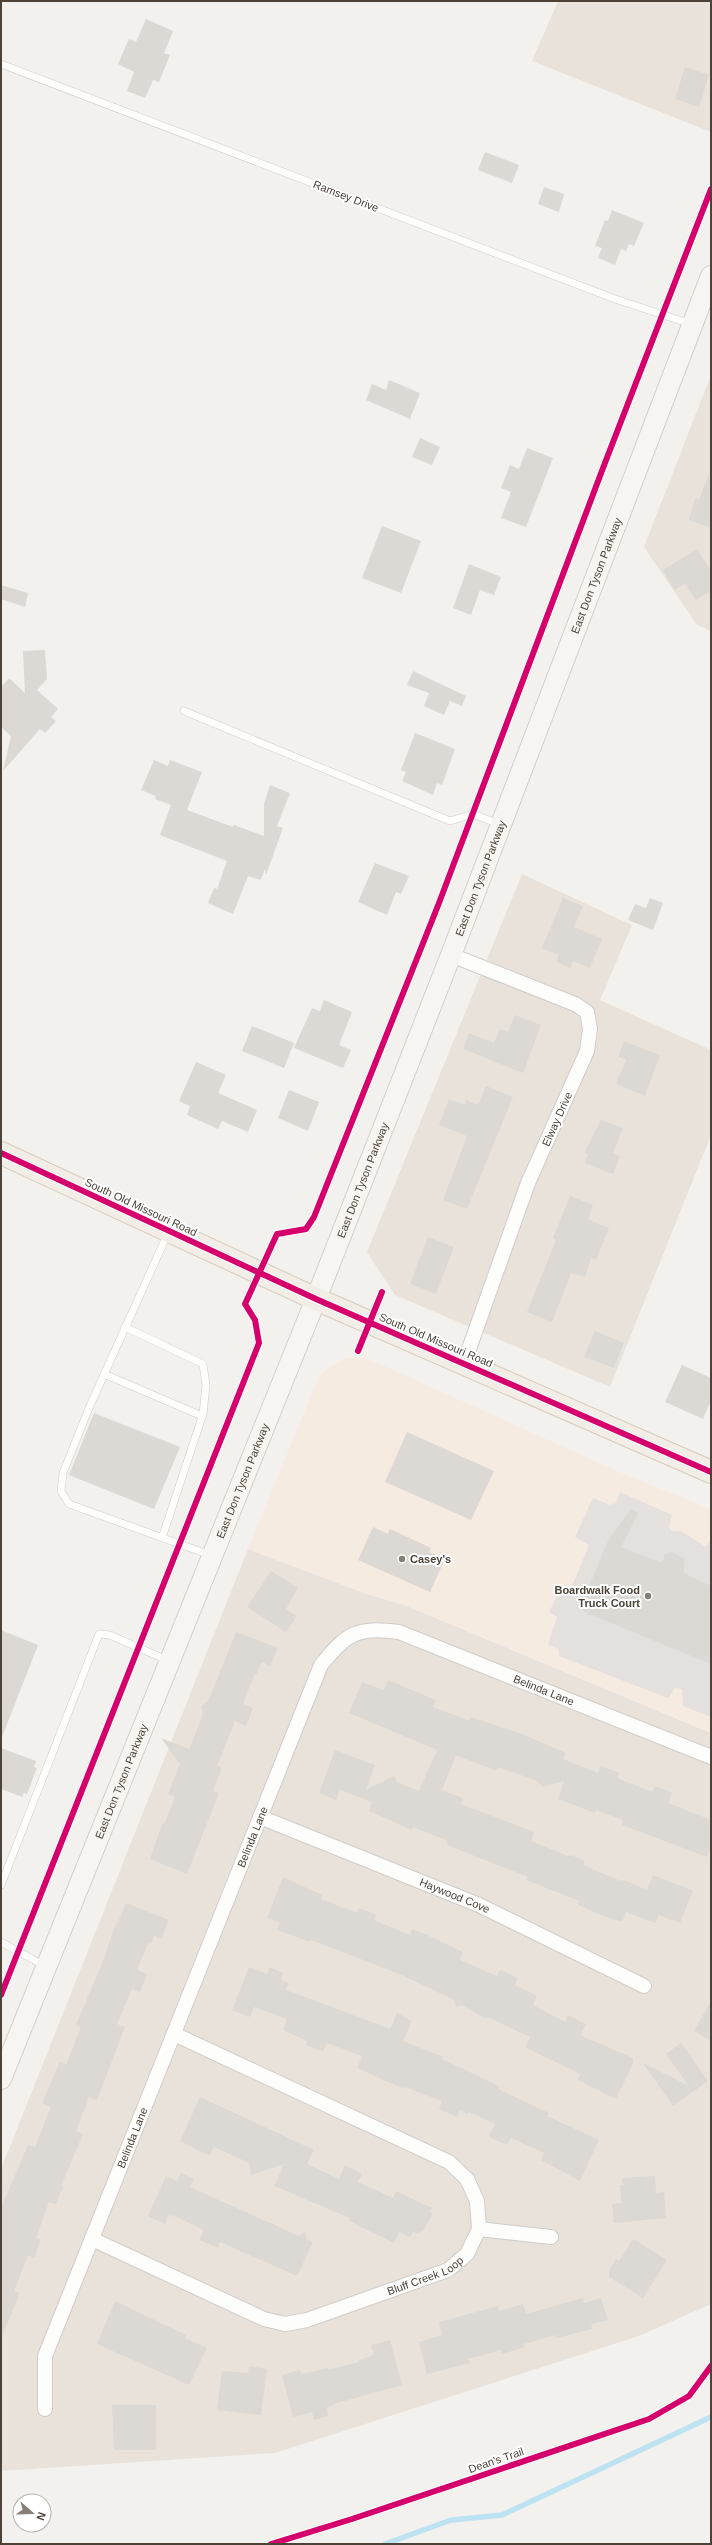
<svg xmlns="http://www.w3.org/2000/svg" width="712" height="2545" font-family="Helvetica,sans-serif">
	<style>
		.residential { fill: #e8e2db }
		.commercial { fill: #f6ebe1 }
		.parking { fill: #e3e0dd }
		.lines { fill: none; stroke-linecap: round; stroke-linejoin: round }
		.stream { stroke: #bde3f3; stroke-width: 5.5 }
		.building { fill: #dcd8d4 }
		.lane-casing { stroke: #d0ccc8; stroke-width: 8 }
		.street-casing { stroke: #d0ccc8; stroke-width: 16 }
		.secondary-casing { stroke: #d3cec5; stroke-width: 22 }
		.primary-casing { stroke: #d6cbbb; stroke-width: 24 }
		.lane { stroke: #fdfdfc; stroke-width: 7 }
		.street { stroke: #fdfdfc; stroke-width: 14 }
		.secondary { stroke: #f7f5f1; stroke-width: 20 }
		.primary { stroke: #f2ede6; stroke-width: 22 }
		.cycleway-casing { stroke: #fff; stroke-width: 8 }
		.cycleway { stroke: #d6006c; stroke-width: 6 }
		.poi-dot { fill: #867f78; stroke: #fff; stroke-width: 1.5 }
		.labels { text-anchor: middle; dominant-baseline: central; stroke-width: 4; stroke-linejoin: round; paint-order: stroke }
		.street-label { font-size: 11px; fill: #4c4238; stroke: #fff }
		.poi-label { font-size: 11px; font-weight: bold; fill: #4c4238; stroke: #fff; text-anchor: start }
	</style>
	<rect width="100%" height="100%" fill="#f3f1ee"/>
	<g class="residential">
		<polygon points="558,1 711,1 711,132 532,61"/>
		<polygon points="711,375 711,631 697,625 644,547"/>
		<polygon points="522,874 632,925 600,1000 711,1050 711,1135 610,1387 395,1295 367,1252"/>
		<polygon points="248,1549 364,1593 407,1606 711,1733 711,2304 639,2336 275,2453 1,2471 1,2169"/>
	</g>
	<polygon class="commercial" points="346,1358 365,1358 382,1365 617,1471 711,1509 711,1733 407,1606 364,1593 248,1549 319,1376 329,1367"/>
	<polygon class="parking" points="620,1492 672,1515 669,1527 672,1531 681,1531 706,1547 711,1540 711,1717 683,1706 682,1689 675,1688 668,1698 559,1656 559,1649 548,1645 557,1617 549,1612 560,1590 570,1591 589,1545 575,1537 593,1498 610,1505 616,1503"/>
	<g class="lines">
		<polyline class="stream" points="385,2544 451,2520 502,2515 711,2417"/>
	</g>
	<g class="building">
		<polygon points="146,19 173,31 164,53 170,55 159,82 153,80 145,98 127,91 134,72 118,64 129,39 136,42"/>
		<polygon points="685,67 709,75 699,107 675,99"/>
		<polygon points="485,152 519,165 512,183 478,170"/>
		<polygon points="544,187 564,194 559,212 538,204"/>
		<polygon points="612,210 644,223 634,246 629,244 626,251 621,249 615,265 598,258 602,248 595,246 605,220 608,221"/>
		<polygon points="389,380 420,393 410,419 366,400 372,384 386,390"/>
		<polygon points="420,438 440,447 432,465 412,457"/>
		<polygon points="527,448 553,458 526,527 501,518 511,492 501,488 510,465 519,469"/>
		<polygon points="710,471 711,471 711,528 689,520 695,498 699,500"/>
		<polygon points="382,526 421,541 401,593 362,578"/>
		<polygon points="697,549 711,571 711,591 696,600 685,584 674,590 663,570"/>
		<polygon points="469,564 501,577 494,595 480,590 471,615 453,608"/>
		<polygon points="1,585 28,593 25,607 1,599"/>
		<polygon points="45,650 47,679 37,690 58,709 51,717 56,721 45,733 40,729 3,771 11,736 1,727 1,687 9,678 25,693 23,651"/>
		<polygon points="413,671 466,696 462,706 450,701 444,715 424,706 429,693 407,685"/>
		<polygon points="415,733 455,749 442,785 437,783 433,795 402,781 406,772 401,770"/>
		<polygon points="154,760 168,766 170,760 202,772 187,810 233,827 234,825 264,836 264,804 270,785 290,793 277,826 283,828 266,875 265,869 261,880 248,876 233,914 208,903 214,888 217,889 227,861 160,835 171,805 155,799 156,796 141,790"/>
		<polygon points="375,863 409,876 401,894 396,892 387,915 358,902"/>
		<polygon points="563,898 583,906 574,927 602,939 590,968 573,961 570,968 556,962 559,955 542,948"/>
		<polygon points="650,898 663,903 653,930 628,920 635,904 646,908"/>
		<polygon points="324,1000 352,1012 339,1045 351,1050 343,1068 294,1048 312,1008 320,1011"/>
		<polygon points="515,1015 541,1025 523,1073 463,1049 469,1033 494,1043 500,1029 508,1032"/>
		<polygon points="252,1026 294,1043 284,1068 242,1051"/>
		<polygon points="624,1041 660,1055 645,1096 616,1084 626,1060 618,1057"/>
		<polygon points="196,1062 226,1075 218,1093 257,1110 248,1132 222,1121 218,1129 187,1115 190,1106 179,1101"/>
		<polygon points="486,1086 513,1097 467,1209 443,1200 467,1136 439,1125 449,1099 465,1105 466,1100 478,1105"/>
		<polygon points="289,1090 319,1102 308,1131 278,1118"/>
		<polygon points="601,1120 623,1128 613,1153 620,1156 613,1174 585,1163 588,1154 585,1152"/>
		<polygon points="570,1196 593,1205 588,1219 609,1228 596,1260 591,1258 585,1277 571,1273 552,1322 527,1312 556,1240 553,1238"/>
		<polygon points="428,1237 454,1247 436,1294 410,1284"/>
		<polygon points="595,1331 624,1343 614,1368 584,1357"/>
		<polygon points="682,1365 711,1378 711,1400 703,1419 665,1402"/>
		<polygon points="94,1413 180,1447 154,1509 69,1475"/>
		<polygon points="407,1432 494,1471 471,1520 385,1482"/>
		<polygon points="631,1509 638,1513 621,1547 662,1563 665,1554 671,1552 684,1558 684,1573 711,1586 711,1664 584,1612 581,1606 608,1541"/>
		<polygon points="373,1527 388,1534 390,1529 431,1548 429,1552 445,1559 430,1592 358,1560"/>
		<polygon points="271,1571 298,1588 286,1609 297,1616 286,1632 247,1607"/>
		<polygon points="1,1630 38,1645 2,1737 1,1737"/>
		<polygon points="236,1632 278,1648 270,1666 262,1662 256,1675 254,1675 243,1704 253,1708 246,1726 235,1721 217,1766 222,1768 213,1791 219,1793 187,1874 150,1859 162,1824 165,1823 175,1797 168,1794 180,1764 161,1738 189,1749 201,1720 203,1711 201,1706 207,1702 212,1692"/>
		<polygon points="388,1680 436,1700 433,1707 470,1721 471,1717 522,1734 566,1753 563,1759 598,1773 601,1766 619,1773 617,1778 652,1792 655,1786 672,1793 668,1803 711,1820 711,1847 707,1857 622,1825 623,1820 596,1810 595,1813 558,1799 564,1781 543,1787 537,1781 498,1767 496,1771 456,1755 442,1790 463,1798 461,1804 534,1832 531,1841 568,1856 571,1855 585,1861 583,1865 621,1881 624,1880 647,1890 653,1875 693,1891 680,1923 659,1915 655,1923 626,1912 622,1922 603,1916 578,1905 580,1901 526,1880 528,1877 447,1845 448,1841 413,1827 412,1830 369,1811 372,1802 340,1790 336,1800 319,1793 335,1750 375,1765 366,1790 394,1776 397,1782 419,1791 437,1750 349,1713 362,1682 384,1690"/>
		<polygon points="1,1748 36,1761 34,1767 37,1768 27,1794 24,1793 22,1797 1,1789"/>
		<polygon points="283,1877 322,1895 321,1899 357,1913 359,1908 377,1915 374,1920 410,1935 412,1929 427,1935 463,1952 460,1960 497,1976 500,1970 518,1978 515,1985 537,1996 533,2005 565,2022 568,2015 586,2024 580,2035 633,2058 633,2064 616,2099 578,2080 580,2074 525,2047 530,2037 490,2018 486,2019 462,2005 456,2007 454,2000 402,1975 311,1940 310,1942 277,1930 280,1923 267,1918"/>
		<polygon points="126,1903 169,1920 161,1939 154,1936 151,1944 148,1943 137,1970 147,1974 140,1992 132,1989 117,2024 125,2027 97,2100 89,2097 76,2131 83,2134 61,2186 63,2186 56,2204 49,2202 36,2238 41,2240 34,2258 28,2255 14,2291 20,2293 1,2339 1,2208 28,2145 35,2147 51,2107 42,2103 60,2062 66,2065 81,2027 76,2025 103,1961 116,1923 117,1924"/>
		<polygon points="249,1967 267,1974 270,1967 283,1973 281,1980 289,1983 286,1990 390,2029 397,2013 412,2021 403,2041 443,2057 442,2059 499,2086 498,2089 549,2113 547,2116 599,2140 580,2181 541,2160 544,2153 511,2138 507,2145 489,2137 495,2124 469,2112 468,2114 460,2110 457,2117 439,2109 442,2101 405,2087 404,2089 357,2068 362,2056 327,2043 323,2052 306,2045 307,2041 283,2030 287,2019 254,2007 250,2017 232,2010"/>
		<polygon points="711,2001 711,2041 694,2031"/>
		<polygon points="681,2043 708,2081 673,2106 643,2063 689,2086 666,2054"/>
		<polygon points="200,2097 314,2150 307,2164 339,2179 345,2165 362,2174 358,2182 393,2198 396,2191 432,2208 430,2212 433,2213 423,2231 417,2233 413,2232 410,2237 399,2232 394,2243 361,2227 349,2220 350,2218 274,2186 284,2164 251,2175 249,2163 214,2147 210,2156 180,2141"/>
		<polygon points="181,2173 194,2179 190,2187 299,2236 305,2232 307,2240 313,2242 297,2276 220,2242 218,2248 199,2240 204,2230 177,2217 169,2215 165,2224 148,2216 166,2176 177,2181"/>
		<polygon points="655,2176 656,2193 664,2192 666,2218 614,2223 612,2204 621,2203 620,2185 623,2185 622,2178"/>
		<polygon points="633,2239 667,2260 643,2298 609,2277 609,2271 616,2259 619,2261"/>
		<polygon points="583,2298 584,2303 601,2298 608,2320 591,2324 592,2329 557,2338 556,2335 524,2344 525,2347 502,2354 501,2350 468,2359 470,2363 427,2374 419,2342 442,2335 439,2322 498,2306 499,2311 523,2304 526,2314"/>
		<polygon points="115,2301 186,2335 185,2338 207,2348 189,2385 97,2344"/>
		<polygon points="390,2340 402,2385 337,2403 327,2408 328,2416 314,2420 312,2412 293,2417 282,2375 300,2370 301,2374 328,2368 328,2370 359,2362 359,2360 374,2355 371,2345"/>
		<polygon points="249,2366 267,2369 261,2415 217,2410 222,2371 248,2373"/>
		<polygon points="112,2405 156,2405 156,2450 114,2450"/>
	</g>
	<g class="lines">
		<g class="lane-casing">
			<g id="lane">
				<polyline points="1,64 615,299 691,324"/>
				<polyline points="184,711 450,821 473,814 499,824"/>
				<polyline points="168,1233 89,1408 63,1473 61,1491 69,1504 210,1555"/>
				<polyline points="125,1327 203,1364 206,1385 203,1414 162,1538"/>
				<polyline points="104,1374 202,1416"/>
				<polyline points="1,1885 99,1634 110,1635 169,1661"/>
				<polyline points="1,1942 45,1966"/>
			</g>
		</g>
		<g class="street-casing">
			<g id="street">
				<polyline points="451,955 575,1004 587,1012 590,1029 587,1051 528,1183 464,1363"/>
				<path id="s1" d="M260 1817 479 1905 644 1986"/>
				<polyline points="479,2229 551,2237"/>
				<path id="s2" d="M92 2239 264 2319 285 2324 307 2320 448 2270 467 2254 479 2229 477 2201 467 2179 449 2162 174 2034"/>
				<path id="s3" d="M45 2409V2356L321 1665C348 1632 357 1627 399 1632L711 1757"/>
			</g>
		</g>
		<g class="secondary-casing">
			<g id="secondary">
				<path id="s4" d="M1 2079 316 1299 451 955 711 276"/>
			</g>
		</g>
		<g class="primary-casing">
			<polyline id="primary" points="1,1153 316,1299 711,1472"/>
		</g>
		<use href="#lane" class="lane"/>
		<use href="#street" class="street"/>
		<use href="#secondary" class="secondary"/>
		<use href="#primary" class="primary"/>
		<g class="cycleway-casing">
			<g id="cycleway">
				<polyline points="1,1153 316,1299 711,1472"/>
				<polyline points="358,1351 382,1292"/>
				<polyline points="1,1995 259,1343 255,1320 245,1304 277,1234 306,1229 314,1217 439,903 603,468 711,189"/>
				<polyline points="271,2544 352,2519 649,2419 689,2396 711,2366"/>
			</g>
		</g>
		<use href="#cycleway" class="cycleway"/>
	</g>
	<g class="poi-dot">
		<circle cx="402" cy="1559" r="4"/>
		<circle cx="648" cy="1596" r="4"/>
	</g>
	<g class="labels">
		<g class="street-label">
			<text transform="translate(346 196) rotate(21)">Ramsey Drive</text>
			<text stroke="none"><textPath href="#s4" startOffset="1617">East Don Tyson Parkway</textPath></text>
			<text stroke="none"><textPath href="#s4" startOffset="1293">East Don Tyson Parkway</textPath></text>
			<text transform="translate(557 1119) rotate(-66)">Elway Drive</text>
			<text stroke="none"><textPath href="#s4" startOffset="969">East Don Tyson Parkway</textPath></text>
			<text transform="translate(141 1207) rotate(25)">South Old Missouri Road</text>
			<text transform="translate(436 1340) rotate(23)">South Old Missouri Road</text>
			<text stroke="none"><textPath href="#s4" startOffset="645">East Don Tyson Parkway</textPath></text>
			<text stroke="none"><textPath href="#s3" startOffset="1044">Belinda Lane</textPath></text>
			<text stroke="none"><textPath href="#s4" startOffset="321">East Don Tyson Parkway</textPath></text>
			<text stroke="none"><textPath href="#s3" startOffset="612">Belinda Lane</textPath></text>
			<text stroke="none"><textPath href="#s1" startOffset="210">Haywood Cove</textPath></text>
			<text stroke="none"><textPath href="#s3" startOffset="288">Belinda Lane</textPath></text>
			<text stroke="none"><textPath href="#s2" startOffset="360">Bluff Creek Loop</textPath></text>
			<text transform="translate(496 2460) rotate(-19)">Dean's Trail</text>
		</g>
		<g class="poi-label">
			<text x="410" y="1559">Casey's</text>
			<text x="640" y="1590" text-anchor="end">Boardwalk Food<tspan x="640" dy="13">Truck Court</tspan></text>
		</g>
	</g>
	<rect width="712" height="2545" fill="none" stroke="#4c4238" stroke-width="4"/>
	<g transform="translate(32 2513) rotate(110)"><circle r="19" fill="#ffffff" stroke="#b7b3af"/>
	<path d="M0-3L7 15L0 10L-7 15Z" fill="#867f78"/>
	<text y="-6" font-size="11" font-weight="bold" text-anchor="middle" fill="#4c4238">N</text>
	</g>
</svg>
